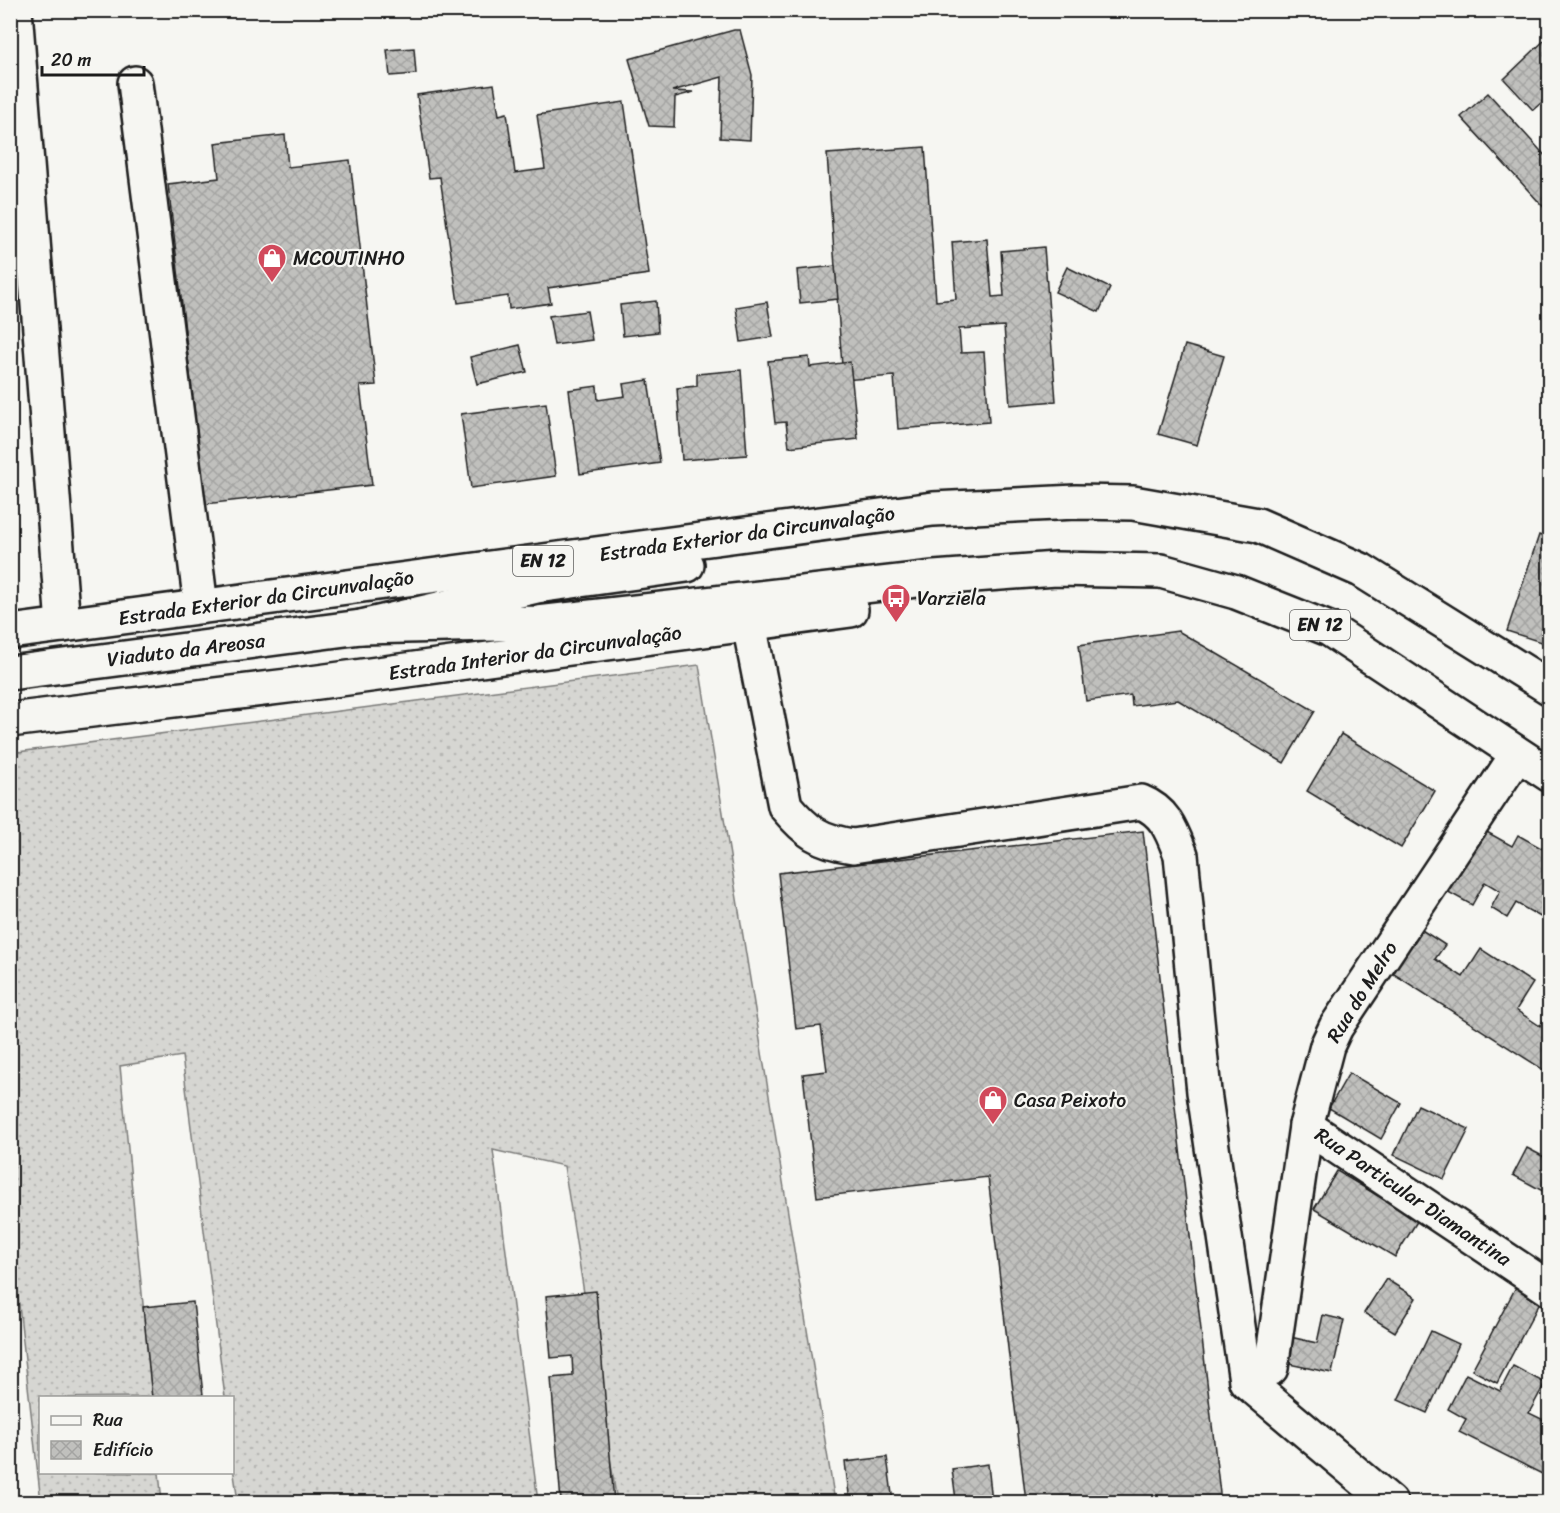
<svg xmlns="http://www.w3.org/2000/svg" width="1560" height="1513" font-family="Sriracha,sans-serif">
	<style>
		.grass { fill: url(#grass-dots); stroke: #797977; stroke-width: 1.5 }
		.building { fill: url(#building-cross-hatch); stroke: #1c1c1c; stroke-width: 1.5 }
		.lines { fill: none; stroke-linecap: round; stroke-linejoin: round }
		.minor-casing { stroke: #1c1c1c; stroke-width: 38 }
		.major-casing { stroke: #1c1c1c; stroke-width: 38 }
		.minor { stroke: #f6f6f2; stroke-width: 33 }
		.major { stroke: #f6f6f2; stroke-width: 33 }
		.labels { text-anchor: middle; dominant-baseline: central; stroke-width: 4.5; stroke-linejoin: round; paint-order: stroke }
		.shield { fill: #f6f6f2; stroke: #5d5d5c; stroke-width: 1.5 }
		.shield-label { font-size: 18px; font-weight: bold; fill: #1c1c1c }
		.poi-label { font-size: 20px; fill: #1c1c1c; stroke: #f6f6f2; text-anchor: start }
		.street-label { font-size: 20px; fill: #1c1c1c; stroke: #f6f6f2 }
	</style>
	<defs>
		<pattern id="grass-dots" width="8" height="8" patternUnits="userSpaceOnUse" patternTransform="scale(1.5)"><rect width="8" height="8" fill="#d6d6d2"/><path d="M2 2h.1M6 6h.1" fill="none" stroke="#b7b7b4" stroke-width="1.8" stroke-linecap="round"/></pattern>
		<pattern id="building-cross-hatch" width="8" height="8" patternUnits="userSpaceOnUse" patternTransform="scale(1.5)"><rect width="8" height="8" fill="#c0c0bd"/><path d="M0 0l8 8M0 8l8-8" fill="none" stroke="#a4a4a2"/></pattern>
	</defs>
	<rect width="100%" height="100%" fill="#f6f6f2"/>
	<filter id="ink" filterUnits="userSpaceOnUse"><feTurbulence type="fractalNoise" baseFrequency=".0167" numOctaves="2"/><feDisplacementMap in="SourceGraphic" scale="12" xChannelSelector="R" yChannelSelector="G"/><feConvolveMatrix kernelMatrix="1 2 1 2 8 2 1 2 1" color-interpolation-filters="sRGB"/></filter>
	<g filter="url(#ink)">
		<polygon class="grass" points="699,665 835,1502 617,1502 564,1166 493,1150 538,1502 238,1502 232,1460 232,1398 225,1397 182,1056 120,1066 152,1397 40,1398 40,1472 159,1473 162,1502 41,1502 10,1225 10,753"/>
		<g class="building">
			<polygon points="734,30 740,30 752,75 750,140 720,138 722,77 672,91 694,92 675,97 674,127 649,126 629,59"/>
			<polygon points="1550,35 1550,95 1533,110 1504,79"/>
			<polygon points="414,48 416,74 390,76 387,50"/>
			<polygon points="494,84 499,115 507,113 515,173 545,169 537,115 624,102 649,274 548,288 551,303 509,309 508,296 458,303 440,177 429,178 417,95"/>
			<polygon points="1488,93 1550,161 1550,214 1461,117"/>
			<polygon points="285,135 288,167 350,160 376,385 360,386 372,485 205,504 168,184 219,178 215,143"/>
			<polygon points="925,147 936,301 956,299 952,242 987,239 992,297 1004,296 1001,251 1044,247 1056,401 1010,405 1004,326 959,329 961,353 984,352 989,422 898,429 894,376 843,380 827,154"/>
			<polygon points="835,266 838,299 800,303 797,270"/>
			<polygon points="1067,267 1110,288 1099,312 1055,292"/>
			<polygon points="656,301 658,332 623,336 620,305"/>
			<polygon points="767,302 773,337 741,342 736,307"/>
			<polygon points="587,311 592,340 554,345 549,316"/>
			<polygon points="520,345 527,372 477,384 470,357"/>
			<polygon points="1185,345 1224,356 1197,445 1158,434"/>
			<polygon points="809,357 810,367 850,362 858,439 789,447 786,422 775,423 768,361"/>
			<polygon points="741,370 747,455 682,460 677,388 697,386 697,374"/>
			<polygon points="648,380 660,463 580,474 569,390 597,386 598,400 625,396 623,384"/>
			<polygon points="546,403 556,476 471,488 461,414"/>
			<polygon points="1539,535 1550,539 1550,645 1507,631"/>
			<polygon points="1178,631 1315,711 1284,763 1178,700 1132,706 1131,695 1086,701 1079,645"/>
			<polygon points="1341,734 1435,791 1401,848 1307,791"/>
			<polygon points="1476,826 1512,846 1518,835 1550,853 1550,909 1544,919 1516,903 1507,918 1491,908 1500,891 1485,882 1472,905 1441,888"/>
			<polygon points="1143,831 1221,1502 1026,1502 988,1177 817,1197 803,1074 827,1071 821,1026 796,1029 778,873"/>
			<polygon points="1414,925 1445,945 1435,959 1463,977 1481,949 1533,983 1516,1010 1540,1026 1545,1018 1550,1021 1550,1074 1386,969"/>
			<polygon points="1349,1073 1401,1103 1381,1139 1329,1108"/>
			<polygon points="1418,1105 1469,1129 1444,1179 1394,1155"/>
			<polygon points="1527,1148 1550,1160 1550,1195 1513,1175"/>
			<polygon points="1337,1171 1418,1220 1395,1257 1314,1209"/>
			<polygon points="1386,1279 1416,1298 1395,1332 1364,1313"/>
			<polygon points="1516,1287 1541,1300 1497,1383 1472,1370"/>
			<polygon points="596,1291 614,1502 561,1502 551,1378 573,1376 572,1356 551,1358 546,1296"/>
			<polygon points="193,1302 203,1395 152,1398 143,1307"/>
			<polygon points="1323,1315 1344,1320 1332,1373 1284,1363 1290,1337 1317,1343"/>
			<polygon points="1431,1331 1459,1344 1427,1413 1398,1400"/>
			<polygon points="1513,1366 1545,1383 1529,1413 1550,1423 1550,1478 1459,1432 1466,1419 1448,1409 1466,1374 1500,1391"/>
			<polygon points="887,1457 893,1502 850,1502 845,1462"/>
			<polygon points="988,1464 992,1502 935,1502 956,1500 952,1469"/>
		</g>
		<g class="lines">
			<g class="minor-casing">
				<g id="minor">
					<polyline points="15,10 63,625"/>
					<polyline points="135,83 201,606"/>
					<path d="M749 624 785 806C807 832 819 841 853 846L1141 802C1166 812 1172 832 1181 855L1204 1092 1246 1381 1390 1502"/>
					<polyline points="1306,1126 1550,1289"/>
					<polyline points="1271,1368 1306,1126 1327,1046 1336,1027 1517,755"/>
				</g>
			</g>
			<g class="major-casing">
				<g id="major">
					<polyline points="361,627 538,623 934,578 1056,569 1161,571 1236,592 1329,629 1550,775"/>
					<polyline points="10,632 933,509 1076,502 1133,503 1258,525 1361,570 1550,688"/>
					<polyline points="10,673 361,627 537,586 687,565"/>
					<polyline points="10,720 296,685 851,610"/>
				</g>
			</g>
			<use href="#minor" class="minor"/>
			<use href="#major" class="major"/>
		</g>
	</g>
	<defs>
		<g id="shop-pin" transform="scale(1.5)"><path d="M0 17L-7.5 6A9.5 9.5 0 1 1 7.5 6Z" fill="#d1495b" stroke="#f6f6f2"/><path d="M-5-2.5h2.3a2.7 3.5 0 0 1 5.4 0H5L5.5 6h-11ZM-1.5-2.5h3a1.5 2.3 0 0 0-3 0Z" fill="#fff"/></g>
		<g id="bus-pin" transform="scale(1.5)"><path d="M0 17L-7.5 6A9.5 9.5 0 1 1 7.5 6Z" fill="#d1495b" stroke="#f6f6f2"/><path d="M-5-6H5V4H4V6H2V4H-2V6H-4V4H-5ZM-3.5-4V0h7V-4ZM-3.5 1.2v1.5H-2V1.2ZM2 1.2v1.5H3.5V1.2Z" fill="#fff"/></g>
	</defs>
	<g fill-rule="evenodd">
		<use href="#shop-pin" x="272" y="258"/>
		<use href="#bus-pin" x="896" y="598"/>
		<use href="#shop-pin" x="993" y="1100"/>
	</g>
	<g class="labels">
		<g class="shield">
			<rect x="513" y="546" width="60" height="30" rx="4.5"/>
			<rect x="1290" y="610" width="60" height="30" rx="4.5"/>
		</g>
		<g class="shield-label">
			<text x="543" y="561">EN 12</text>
			<text x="1320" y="625">EN 12</text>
		</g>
		<g class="poi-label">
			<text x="293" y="258">MCOUTINHO</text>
			<text x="917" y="598">Varziela</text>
			<text x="1014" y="1100">Casa Peixoto</text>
		</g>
		<g class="street-label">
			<text transform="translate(747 534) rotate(-8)">Estrada Exterior da Circunvalação</text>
			<text transform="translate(266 598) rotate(-8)">Estrada Exterior da Circunvalação</text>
			<text transform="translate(186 650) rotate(-7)">Viaduto da Areosa</text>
			<text transform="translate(535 653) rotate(-8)">Estrada Interior da Circunvalação</text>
			<text transform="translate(1362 992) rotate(-58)">Rua do Melro</text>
			<text transform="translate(1413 1197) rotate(34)">Rua Particular Diamantina</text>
		</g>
	</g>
	<rect width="1560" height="1513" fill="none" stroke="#f6f6f2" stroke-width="36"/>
	<rect x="18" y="18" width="1524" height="1477" fill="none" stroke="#1c1c1c" stroke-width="2" filter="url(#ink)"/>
	<rect x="39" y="1396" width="195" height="78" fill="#f6f6f2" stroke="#9f9f9c" stroke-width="1.5"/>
	<rect x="51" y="1416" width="30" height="9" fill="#f6f6f2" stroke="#9f9f9c" stroke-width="1.5"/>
	<text x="93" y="1426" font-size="18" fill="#1c1c1c">Rua</text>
	<rect x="51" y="1441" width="30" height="18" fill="url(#building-cross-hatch)" stroke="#9f9f9c" stroke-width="1.5"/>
	<text x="93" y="1456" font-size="18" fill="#1c1c1c">Edifício</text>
	<path d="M42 66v9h102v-9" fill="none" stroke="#1c1c1c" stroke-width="3"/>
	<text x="51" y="66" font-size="18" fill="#1c1c1c" stroke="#f6f6f2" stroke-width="4.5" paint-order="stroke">20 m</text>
</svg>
